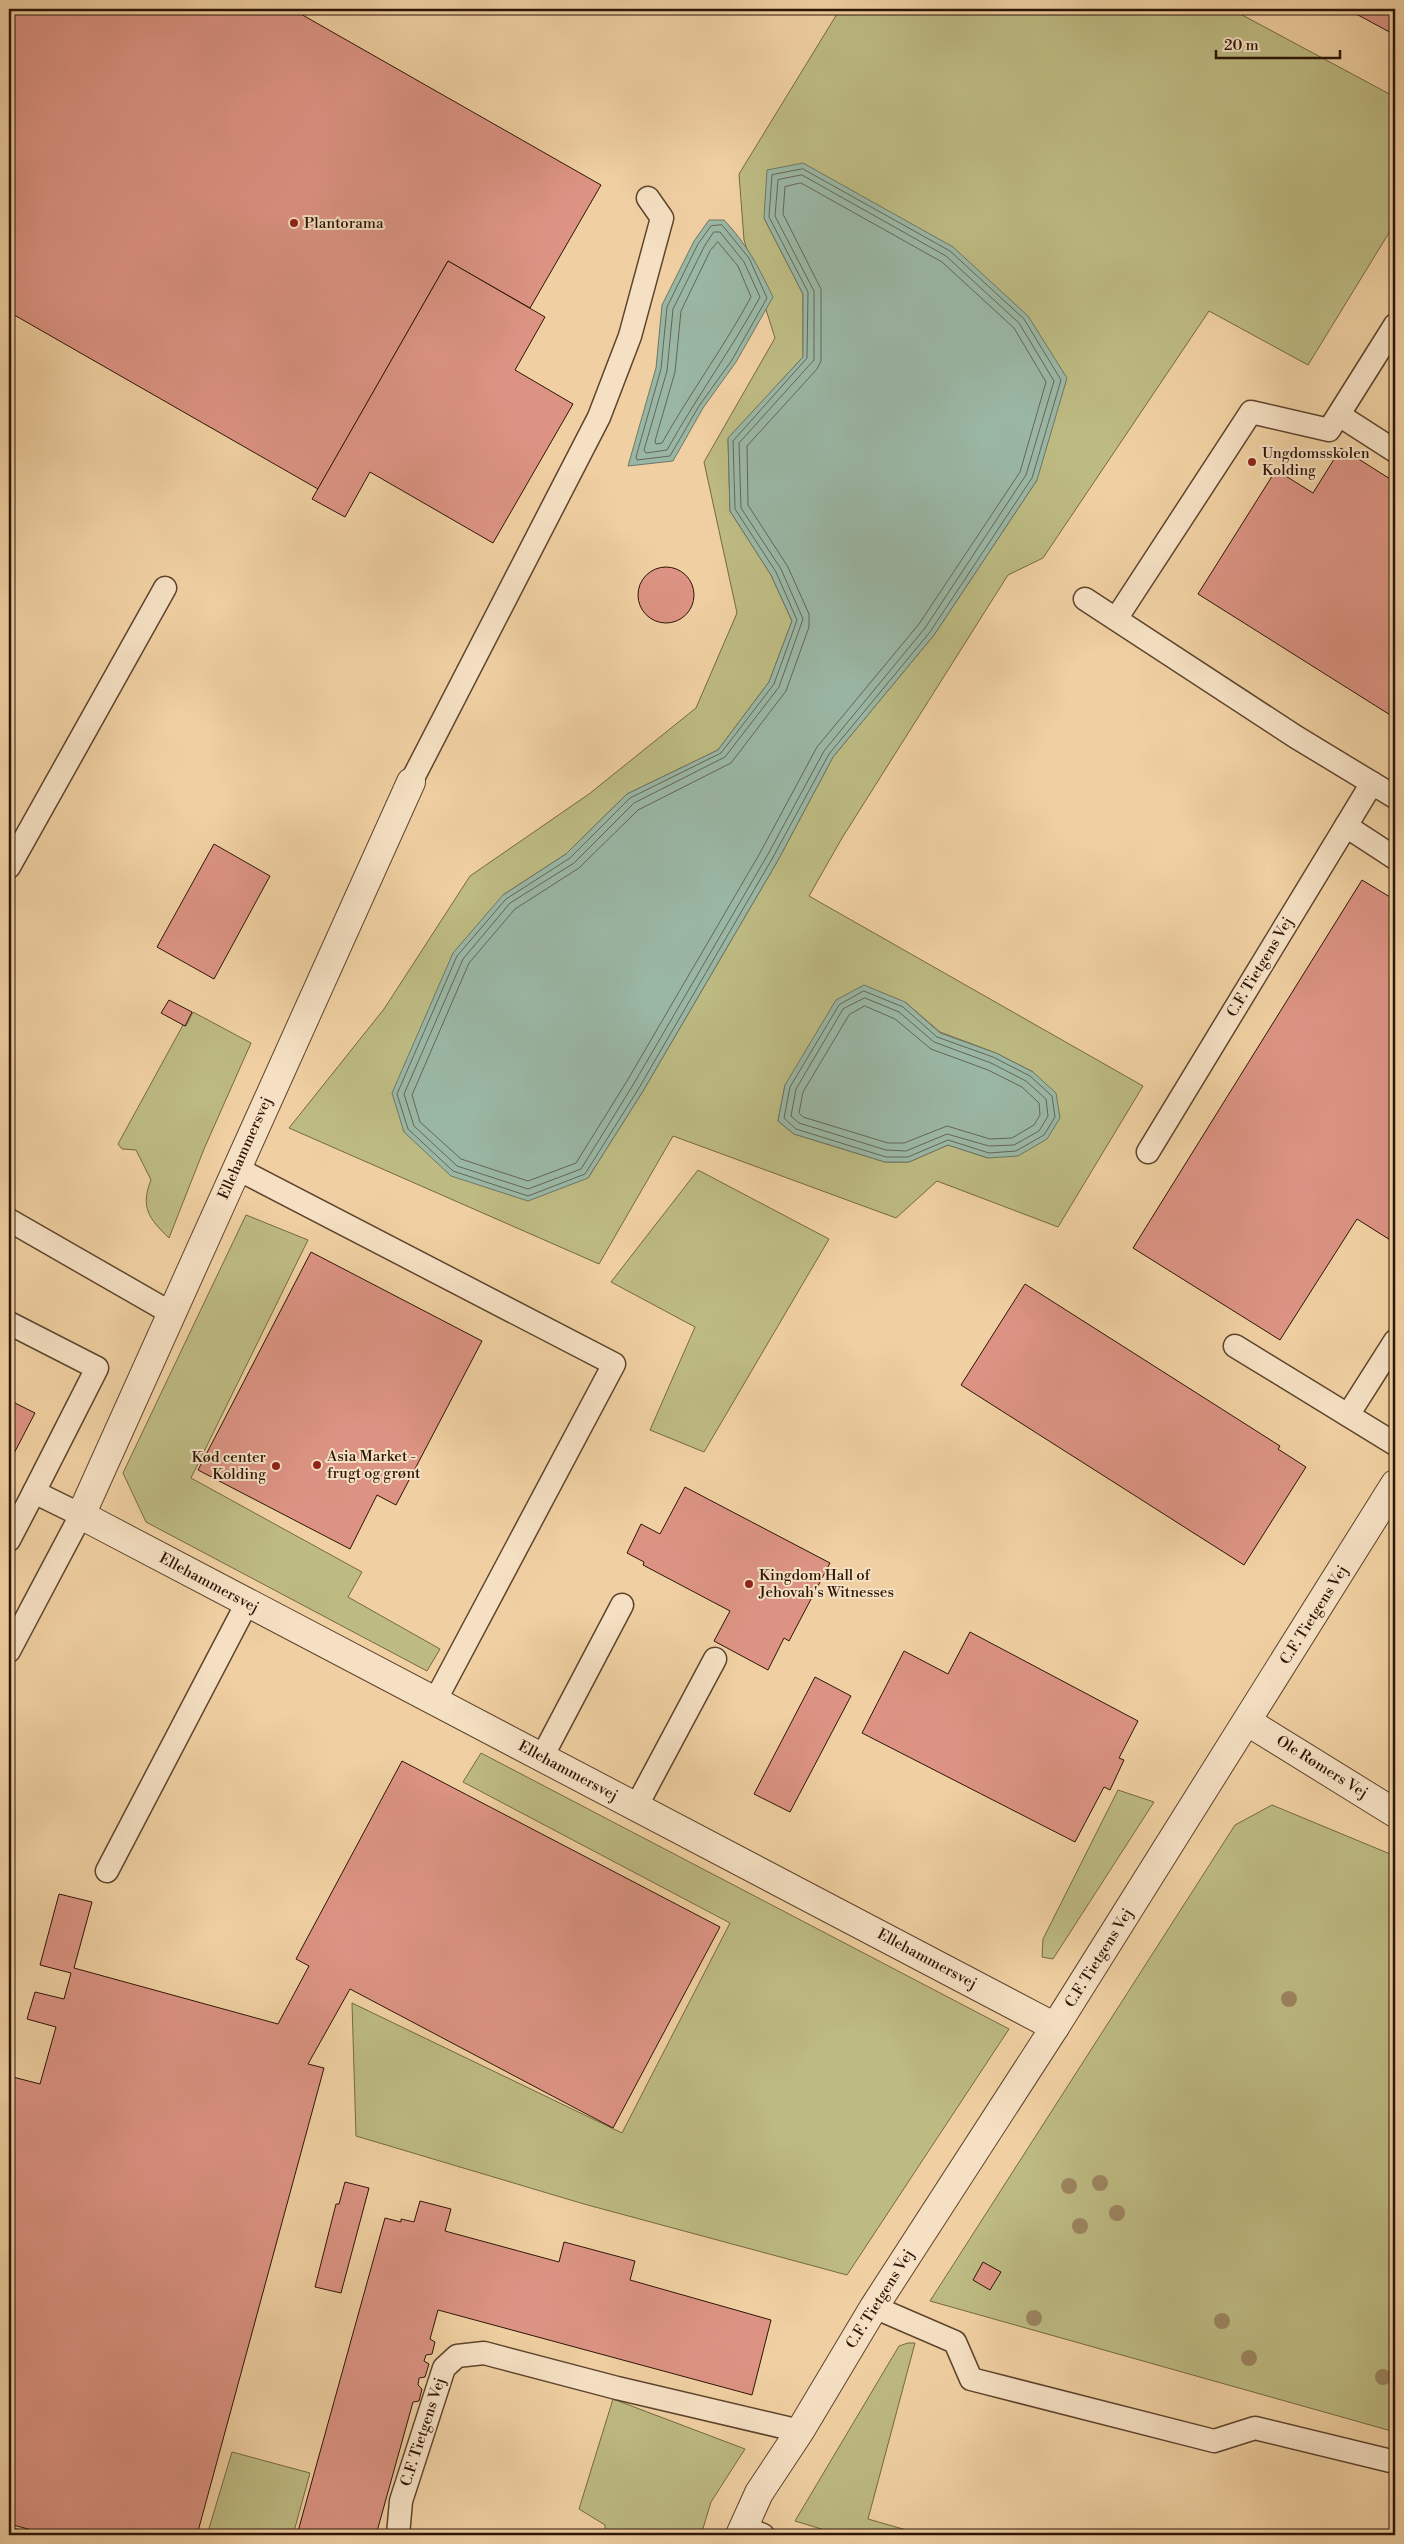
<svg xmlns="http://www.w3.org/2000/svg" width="1404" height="2544" font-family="'Libre Bodoni',serif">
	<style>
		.green { fill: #bdba82; stroke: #756844; fill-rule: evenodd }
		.water { fill: #9ab7a5; stroke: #6e7665 }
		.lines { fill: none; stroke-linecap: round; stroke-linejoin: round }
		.shore { stroke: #646656; stroke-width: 1 }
		.building { fill: #dc9383; stroke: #2d1506 }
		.service-casing { stroke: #5e442d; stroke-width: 25 }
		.minor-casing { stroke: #5e442d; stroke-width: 30 }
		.tertiary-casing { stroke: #5e442d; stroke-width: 30 }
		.service { stroke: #f5e0c3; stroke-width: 22 }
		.minor { stroke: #f5e0c3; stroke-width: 28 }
		.tertiary { stroke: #f5e0c3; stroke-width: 28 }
		.tree { fill: #9c8561 }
		.poi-dot { fill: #8f2418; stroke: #f5e0c3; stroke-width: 2 }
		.labels { text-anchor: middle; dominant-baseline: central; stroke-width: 4; stroke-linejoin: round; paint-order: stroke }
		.poi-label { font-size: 15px; fill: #2d1506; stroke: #f5e0c3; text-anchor: start }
		.street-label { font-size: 15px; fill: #2d1506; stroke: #f5e0c3 }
	</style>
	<rect width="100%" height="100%" fill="#f0d0a2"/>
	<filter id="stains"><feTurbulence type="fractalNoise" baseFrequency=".004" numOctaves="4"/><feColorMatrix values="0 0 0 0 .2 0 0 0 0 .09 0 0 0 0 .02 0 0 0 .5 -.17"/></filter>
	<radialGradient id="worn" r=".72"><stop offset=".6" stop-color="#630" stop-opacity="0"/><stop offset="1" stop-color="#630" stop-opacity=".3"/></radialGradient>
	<g class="green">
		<path d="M840 9H1231L1395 97V223L1308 365 1209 311 1043 558 1008 575 842 838 809 896 1143 1086 1058 1227 937 1181 896 1218 673 1136 599 1264 289 1128 384 1009 470 876 589 794 696 708 737 613 704 462 775 338 744 240 739 174ZM764 218 1037 480 934 635 833 757 777 862 643 1091 588 1178 503 895 566 854 627 794 718 750 769 682 792 621 771 575 730 511 728 439 803 357V294ZM905 1002 940 1032 996 1053 1033 1072 988 1158 948 1145 909 1162H885L794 1134 778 1121 785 1085Z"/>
		<path d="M193 1012 251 1043 204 1149 169 1238C149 1219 140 1207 151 1180L136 1150 122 1149 118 1144 183 1025 186 1026Z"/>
		<polygon points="698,1170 829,1239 704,1452 650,1430 695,1327 611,1282"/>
		<polygon points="246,1215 308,1240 191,1478 362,1572 348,1597 440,1649 427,1671 146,1522 123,1473"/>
		<polygon points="481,1753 1009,2029 847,2275 584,2204 356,2136 352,2003 622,2133 730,1923 463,1782"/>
		<polygon points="1118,1790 1154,1802 1053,1959 1042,1957 1043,1939"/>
		<polygon points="1272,1805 1395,1856 1395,2432 930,2301 1235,1825"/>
		<polygon points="908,2343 915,2343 868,2519 917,2533 914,2535 841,2535 795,2521 899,2346"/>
		<polygon points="613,2399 745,2449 711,2502 701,2535 605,2535 605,2525 579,2509"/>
		<polygon points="232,2452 310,2473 293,2535 207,2535"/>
		<polygon points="9,2527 41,2535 9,2535"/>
	</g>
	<g class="water">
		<polygon points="803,163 953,247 1028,316 1067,378 1037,480 934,635 833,757 777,862 643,1091 588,1178 528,1201 451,1176 404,1132 392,1093 453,953 503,895 566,854 627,794 718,750 769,682 792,621 771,575 730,511 728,438 803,357 803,294 764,218 767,170"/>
		<path d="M709 220H724C747 244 759 268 773 297L736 362 703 408 673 461 628 466 656 368 662 305 694 241Z"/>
		<polygon points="864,985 905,1002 940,1033 996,1053 1033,1072 1056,1093 1060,1118 1047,1139 1018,1156 988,1158 948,1145 909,1162 885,1162 794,1134 778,1121 785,1085 836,1000"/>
	</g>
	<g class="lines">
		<g class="shore">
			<polygon points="803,169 950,251 1024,319 1061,380 1032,478 930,632 829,754 772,859 639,1088 585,1174 528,1196 453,1171 408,1129 397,1094 457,956 506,899 570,858 630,798 721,753 774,684 797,620 776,572 735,509 733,441 807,358 808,292 769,217 772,175"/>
			<polygon points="802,175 946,256 1019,323 1054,381 1026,475 925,628 824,751 767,856 633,1085 581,1169 528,1189 457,1166 414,1126 404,1094 463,959 510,903 574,863 634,803 725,757 779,687 803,619 781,569 741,508 739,443 814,360 814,291 775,216 778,180"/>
			<polygon points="801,183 942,262 1014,328 1046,382 1020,472 919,624 817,747 760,853 627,1081 576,1163 528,1181 461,1159 420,1122 412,1095 469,963 515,909 579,868 638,810 731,763 786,691 809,627 809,614 788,567 748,505 747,446 817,369 821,361 821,289 783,214 785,187"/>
			<polygon points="722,225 749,258 767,298 732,360 699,406 670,456 637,460 636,457 661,369 667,307 698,244 711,226"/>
			<path d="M714 232H720L744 262 760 297C731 350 696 398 667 450L646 453 644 450 667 371 673 309 704 247Z"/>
			<path d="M718 242 738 266 751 297C724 347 690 393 662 443L656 444 655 441 675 372 681 311 710 251Z"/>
			<polygon points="864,991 903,1007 937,1037 993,1057 1030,1076 1052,1096 1055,1117 1044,1135 1016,1151 989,1153 948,1140 908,1157 886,1157 796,1129 784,1118 790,1087 839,1005"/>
			<polygon points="865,998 899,1012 934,1042 991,1063 1026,1081 1046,1099 1048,1116 1039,1131 1014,1145 989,1146 947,1134 906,1151 886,1150 799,1123 791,1116 796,1089 843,1009"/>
			<polygon points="865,1006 895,1019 931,1049 988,1070 1022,1087 1039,1103 1040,1115 1034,1125 1012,1138 990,1139 947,1126 904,1143 888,1143 803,1117 799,1113 803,1092 849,1015"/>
		</g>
	</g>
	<g class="building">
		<polygon points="9,9 292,9 601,185 530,308 448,261 318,489 9,312"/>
		<polygon points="1347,9 1395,9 1395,35"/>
		<polygon points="448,261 545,317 515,370 573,404 493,543 370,472 345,517 312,499"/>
		<polygon points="1341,448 1395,482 1395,718 1198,594 1276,470 1313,493"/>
		<circle cx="666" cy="595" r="28"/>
		<polygon points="214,844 270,876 214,979 157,947"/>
		<polygon points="1362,880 1395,900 1395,1243 1357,1219 1280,1340 1133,1248"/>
		<polygon points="169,1000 192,1012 185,1026 161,1013"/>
		<polygon points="311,1252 482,1341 396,1505 377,1495 350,1549 198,1470"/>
		<polygon points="1025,1284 1280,1446 1278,1449 1306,1467 1244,1565 961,1385"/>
		<polygon points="9,1400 35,1413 9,1463"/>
		<polygon points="685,1487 830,1563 789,1641 784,1638 768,1670 714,1641 730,1611 643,1565 644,1562 627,1553 641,1524 660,1534"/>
		<polygon points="970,1632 1138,1721 1119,1758 1124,1760 1110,1790 1104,1787 1075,1842 862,1733 904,1651 948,1674"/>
		<polygon points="815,1677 851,1696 790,1812 754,1794"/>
		<polygon points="402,1761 720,1927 613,2128 350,1989 308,2064 324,2068 197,2535 51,2535 9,2524 9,2076 40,2084 56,2027 27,2019 35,1992 64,1999 71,1973 40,1965 59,1894 92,1902 74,1968 278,2024 309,1966 296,1959"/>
		<polygon points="345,2182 369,2188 341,2293 315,2287 336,2204 339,2204"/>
		<polygon points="420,2201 451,2209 445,2231 559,2262 564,2242 635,2261 630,2280 771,2320 752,2395 438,2310 430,2339 435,2342 432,2354 426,2355 424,2361 429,2364 425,2377 419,2378 418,2385 422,2389 419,2401 413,2402 376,2535 297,2535 385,2218 401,2222 401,2219 414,2222"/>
		<polygon points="983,2262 1001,2272 990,2290 973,2280"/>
	</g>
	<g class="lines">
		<g class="service-casing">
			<g id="service">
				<polyline points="1339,415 1395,451"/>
				<polyline points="1085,599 1296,737 1395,797"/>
				<polyline points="1116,619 1251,412 1329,430 1395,325"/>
				<polyline points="411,782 599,417 630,336 662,218 648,198"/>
				<polyline points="1346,826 1395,858"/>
				<polyline points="9,867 165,588"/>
				<polyline points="1148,1152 1372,783"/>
				<polyline points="236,1168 614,1364 435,1701"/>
				<polyline points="9,1220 171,1313"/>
				<polyline points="9,1323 97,1368 34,1492"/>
				<polyline points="1235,1346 1395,1444"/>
				<polyline points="1348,1415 1395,1341"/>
				<polyline points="9,1540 34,1492 81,1515 9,1651"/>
				<polyline points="542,1757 622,1605"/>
				<polyline points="636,1807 715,1659"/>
				<polyline points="107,1871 247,1603"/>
				<polyline points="874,2307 955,2342 971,2379 1214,2441 1255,2428 1395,2462"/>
				<polyline points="743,2527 763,2535"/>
				<polyline points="398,2535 401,2501 444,2368 457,2356 484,2353 617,2388 800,2431"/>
			</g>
		</g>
		<g class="minor-casing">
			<g id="minor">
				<polyline points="411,782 81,1515 1055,2027"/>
				<polyline points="1248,1722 1395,1813"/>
			</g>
		</g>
		<g class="tertiary-casing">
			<polyline id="tertiary" points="740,2535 759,2493 800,2431 874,2307 1055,2027 1395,1484"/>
		</g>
		<use href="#service" class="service"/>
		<use href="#minor" class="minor"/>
		<use href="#tertiary" class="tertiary"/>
	</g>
	<g class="tree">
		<circle cx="1289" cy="1999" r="8"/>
		<circle cx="1100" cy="2183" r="8"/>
		<circle cx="1069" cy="2186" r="8"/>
		<circle cx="1117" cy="2213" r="8"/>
		<circle cx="1080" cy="2226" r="8"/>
		<circle cx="1034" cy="2318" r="8"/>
		<circle cx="1222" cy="2321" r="8"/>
		<circle cx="1249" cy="2358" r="8"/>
		<circle cx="1383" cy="2377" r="8"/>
	</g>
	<g class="poi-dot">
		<circle cx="294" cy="223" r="5"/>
		<circle cx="1252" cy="462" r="5"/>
		<circle cx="317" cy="1465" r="5"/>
		<circle cx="276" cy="1466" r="5"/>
		<circle cx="749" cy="1584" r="5"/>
	</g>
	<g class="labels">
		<g class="poi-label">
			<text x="304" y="223">Plantorama</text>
			<text x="1262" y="453">Ungdomsskolen<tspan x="1262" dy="17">Kolding</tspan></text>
			<text x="327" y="1456">Asia Market -<tspan x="327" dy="17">frugt og grønt</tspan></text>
			<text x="266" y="1457" text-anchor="end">Kød center<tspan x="266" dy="17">Kolding</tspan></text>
			<text x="759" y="1575">Kingdom Hall of<tspan x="759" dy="17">Jehovah's Witnesses</tspan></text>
		</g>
		<g class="street-label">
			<text transform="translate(1260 967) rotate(-59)">C.F. Tietgens Vej</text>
			<text transform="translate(245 1148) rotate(-66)">Ellehammersvej</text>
			<text transform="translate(209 1583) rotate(28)">Ellehammersvej</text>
			<text transform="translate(1314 1615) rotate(-58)">C.F. Tietgens Vej</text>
			<text transform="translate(1322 1767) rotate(32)">Ole Rømers Vej</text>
			<text transform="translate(568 1771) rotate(28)">Ellehammersvej</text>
			<text transform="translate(1099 1958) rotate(-58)">C.F. Tietgens Vej</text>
			<text transform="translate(927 1959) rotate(28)">Ellehammersvej</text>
			<text transform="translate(880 2299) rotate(-58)">C.F. Tietgens Vej</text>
			<text transform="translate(423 2432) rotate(-72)">C.F. Tietgens Vej</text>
		</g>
	</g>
	<rect width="1404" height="2544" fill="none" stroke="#f0d0a2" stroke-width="30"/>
	<rect x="10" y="10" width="1384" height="2524" fill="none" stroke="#2d1506" stroke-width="2.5"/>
	<rect x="15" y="15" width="1374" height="2514" fill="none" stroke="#2d1506"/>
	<path d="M1216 50v8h124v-8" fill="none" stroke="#2d1506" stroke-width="2.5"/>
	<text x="1224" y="50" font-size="15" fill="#2d1506" stroke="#f5e0c3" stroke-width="4" paint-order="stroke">20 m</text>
	<rect width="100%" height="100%" filter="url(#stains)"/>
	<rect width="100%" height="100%" fill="url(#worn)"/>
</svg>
